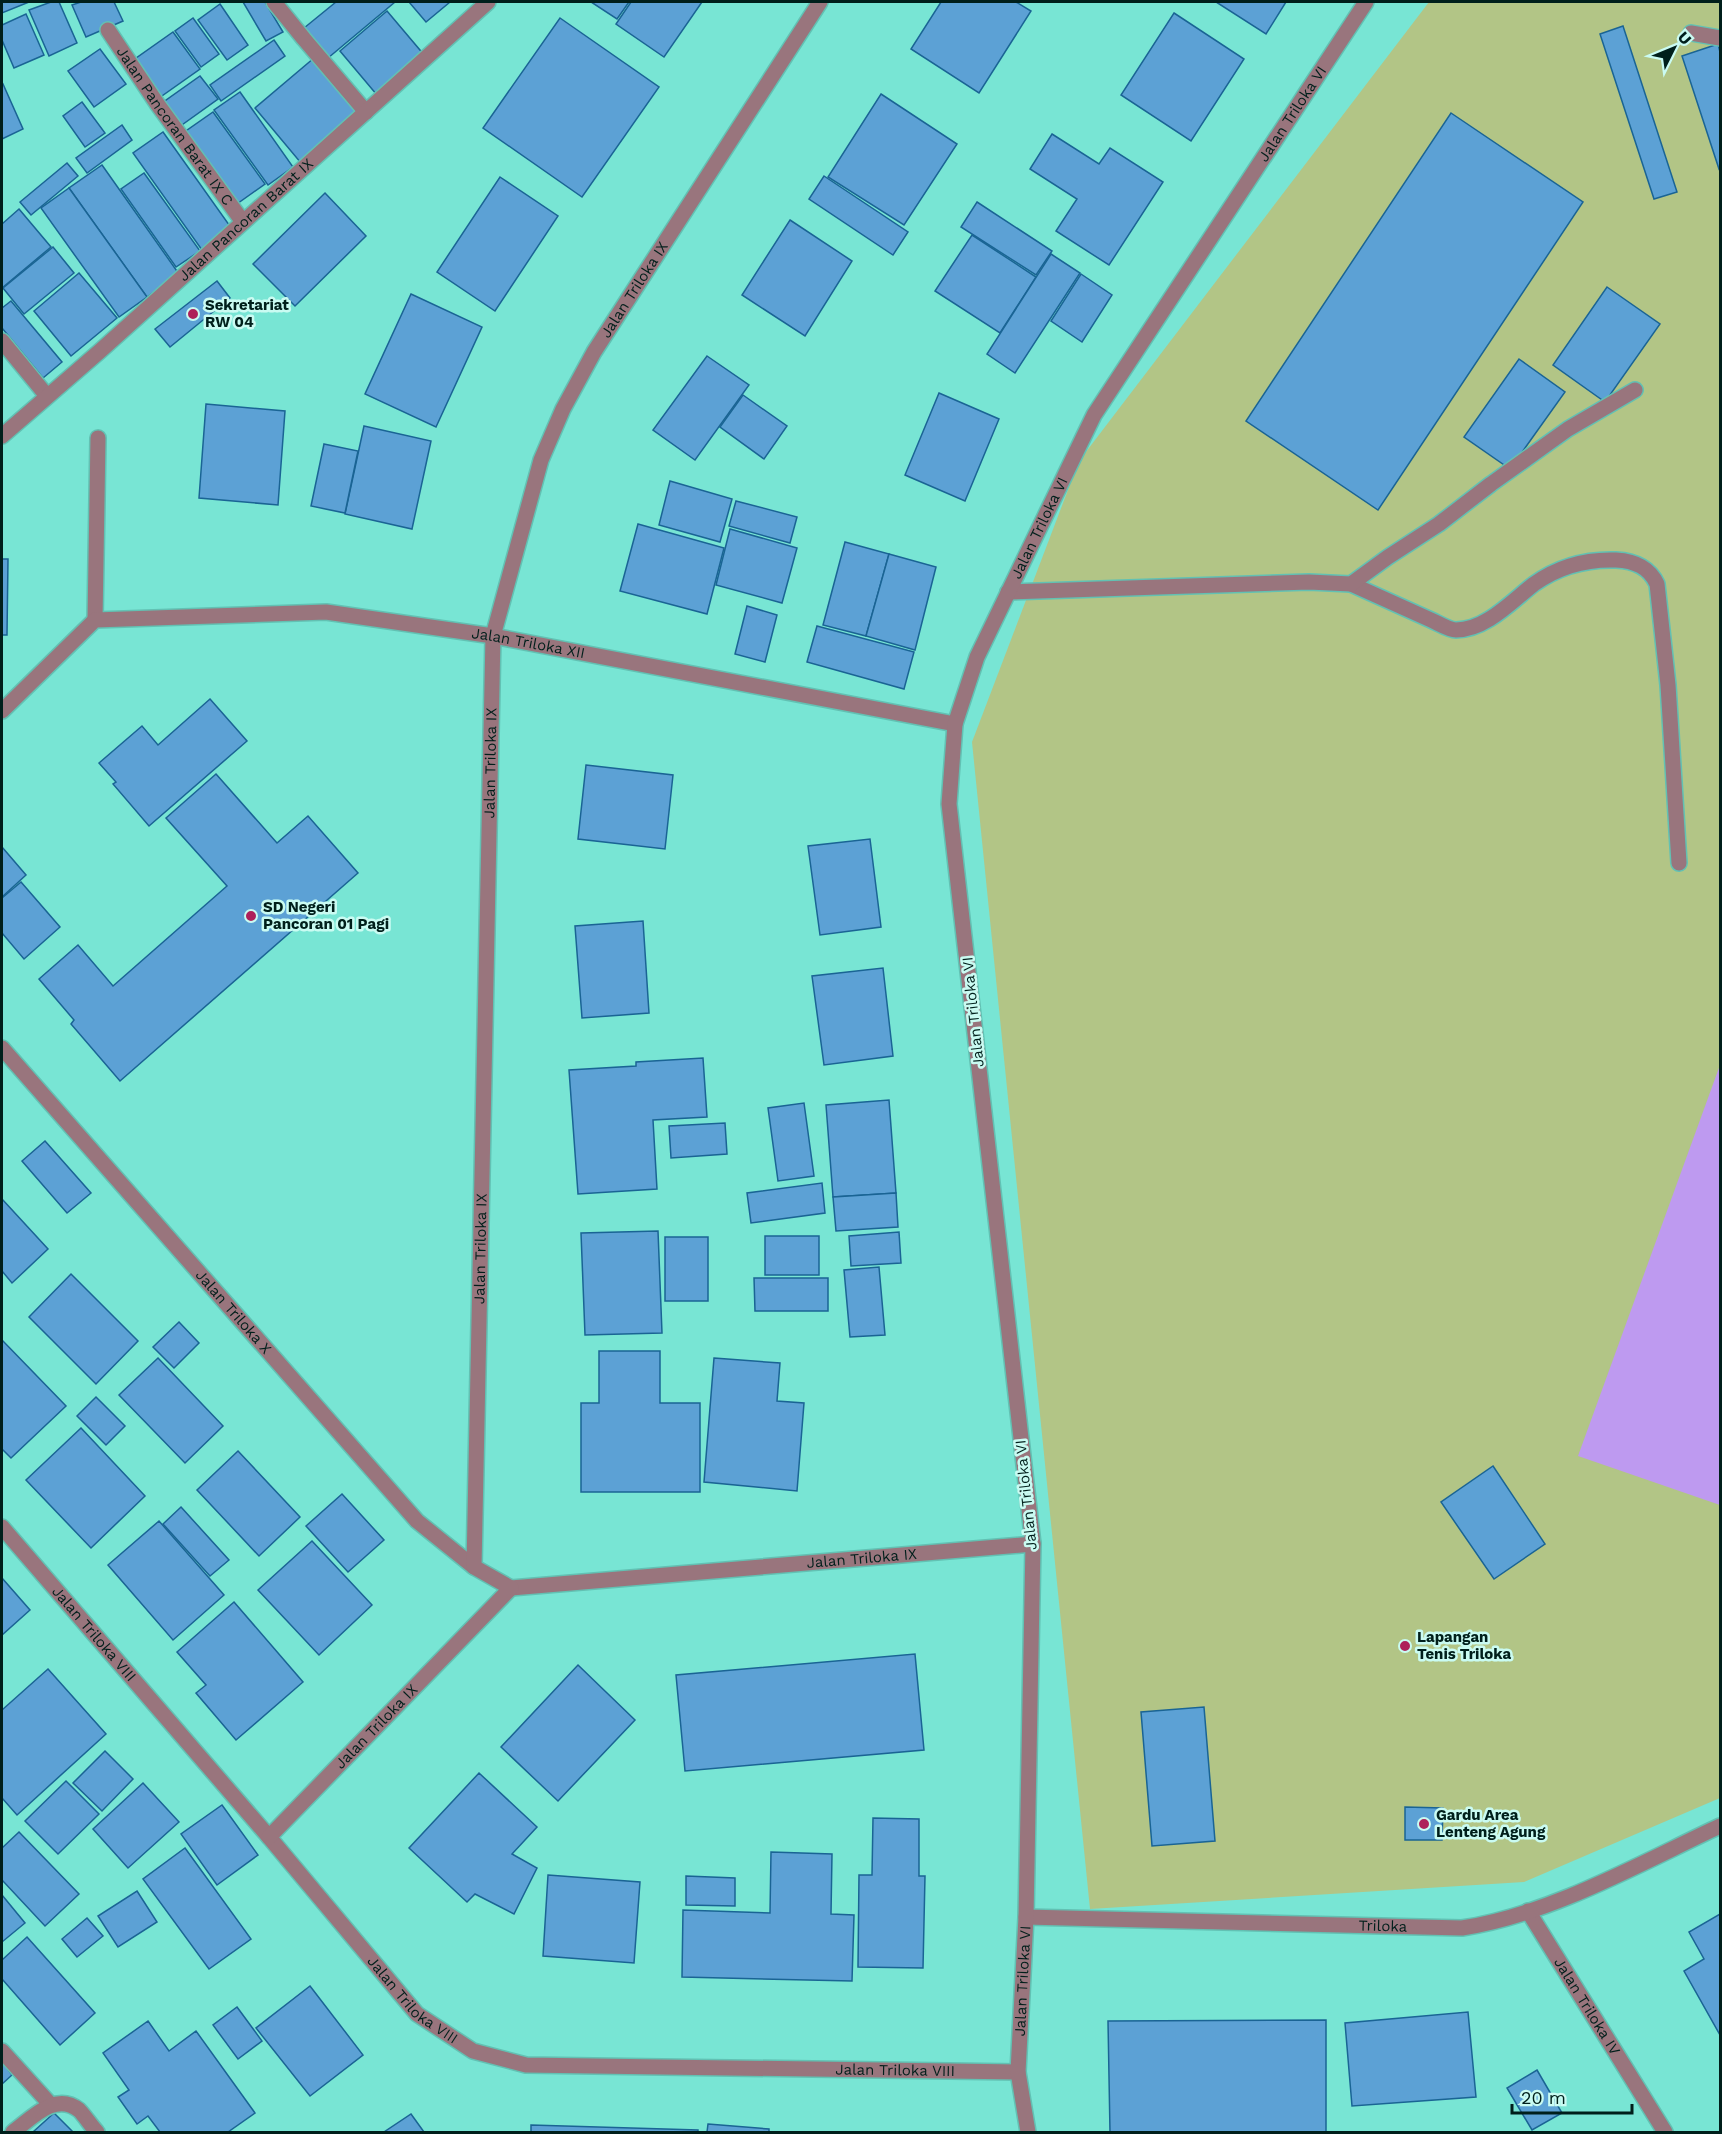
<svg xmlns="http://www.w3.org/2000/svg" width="1722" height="2134" font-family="'Work Sans',sans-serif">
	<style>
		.green { fill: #b2c586 }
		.water { fill: #be9af0 }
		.building { fill: #5ca1d5; stroke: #1a6494; stroke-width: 1.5 }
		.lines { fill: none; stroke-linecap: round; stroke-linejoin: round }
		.minor-casing { stroke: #62c1b3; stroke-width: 18 }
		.minor { stroke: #99757d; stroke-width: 15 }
		.poi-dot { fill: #ae205a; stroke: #cafbf2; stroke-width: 2 }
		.labels { text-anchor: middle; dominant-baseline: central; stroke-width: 5; stroke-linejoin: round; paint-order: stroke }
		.street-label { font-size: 15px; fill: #001f1b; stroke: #cafbf2 }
		.poi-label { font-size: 15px; font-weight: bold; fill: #001f1b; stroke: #cafbf2; text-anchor: start }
	</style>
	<rect width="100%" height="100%" fill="#78e5d4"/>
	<polygon class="green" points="1429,2 1720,2 1720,1798 1524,1882 1090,1909 972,742 1079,461"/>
	<polygon class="water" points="1720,1065 1720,1505 1578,1456"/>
	<g class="building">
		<polygon points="2,2 29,2 2,13"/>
		<polygon points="51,2 59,2 77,43 49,56 29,10"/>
		<polygon points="81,2 114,2 123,21 86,37 72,5"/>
		<polygon points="243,2 265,2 283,32 266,41"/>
		<polygon points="336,2 395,2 328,58 304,28"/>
		<polygon points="409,2 450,2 426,22"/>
		<polygon points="591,2 629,2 617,19"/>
		<polygon points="631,2 702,2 664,57 616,24"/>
		<polygon points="941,2 1016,2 1031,11 979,93 911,49"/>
		<polygon points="1216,2 1286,2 1266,34"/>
		<polygon points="220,4 248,45 227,60 198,20"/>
		<polygon points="387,11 425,56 377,95 340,51"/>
		<polygon points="1174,13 1244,59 1191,141 1121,95"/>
		<polygon points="26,14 44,55 14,68 2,40 2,25"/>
		<polygon points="193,18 219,54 201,67 175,31"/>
		<polygon points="560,18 659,87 582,197 483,128"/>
		<polygon points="1623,26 1677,192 1654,199 1600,34"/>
		<polygon points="173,32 200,69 159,98 132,61"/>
		<polygon points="274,40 285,56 221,101 210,85"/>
		<polygon points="1718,44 1720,52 1720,168 1719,169 1682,56"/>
		<polygon points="100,49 126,84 94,107 68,71"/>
		<polygon points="314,58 360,113 301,163 255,108"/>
		<polygon points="200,76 218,99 179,127 162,103"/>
		<polygon points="3,84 23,129 2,139 2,85"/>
		<polygon points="240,92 293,167 268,185 214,110"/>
		<polygon points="881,94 957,144 904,225 828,177"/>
		<polygon points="82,102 105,133 85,147 63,116"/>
		<polygon points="213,112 265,184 234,206 183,133"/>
		<polygon points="1451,113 1583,202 1378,510 1246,421"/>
		<polygon points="122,125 132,140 87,173 76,158"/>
		<polygon points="163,132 232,229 202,250 133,153"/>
		<polygon points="1052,134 1099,164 1110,148 1163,182 1109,265 1056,231 1077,199 1030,169"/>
		<polygon points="67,163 78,176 31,215 20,202"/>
		<polygon points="102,165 179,274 147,297 69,188"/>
		<polygon points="144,173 200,251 176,267 121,189"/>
		<polygon points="824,176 908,232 893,255 809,199"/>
		<polygon points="500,177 558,216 495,311 437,272"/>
		<polygon points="69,188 147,297 119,317 41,208"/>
		<polygon points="325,193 366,236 295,306 253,264"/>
		<polygon points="977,202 1052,251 1036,275 961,227"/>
		<polygon points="19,209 51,247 2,288 2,224"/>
		<polygon points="790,220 852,261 805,336 742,295"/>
		<polygon points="972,235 1036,277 1000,333 935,291"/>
		<polygon points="53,247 74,273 24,314 3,288"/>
		<polygon points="1051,254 1080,273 1015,373 987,354"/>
		<polygon points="79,273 117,318 71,356 34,311"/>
		<polygon points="1081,274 1112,295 1082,342 1051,321"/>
		<polygon points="217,281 230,298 170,347 155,329"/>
		<polygon points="1607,287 1660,324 1605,402 1553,365"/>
		<polygon points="411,294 482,327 436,427 365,394"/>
		<polygon points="11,301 62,362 43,378 2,328 2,308"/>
		<polygon points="707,356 749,385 695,460 653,430"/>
		<polygon points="1519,359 1565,392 1510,469 1464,437"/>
		<polygon points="939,393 999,419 965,501 905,475"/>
		<polygon points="743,395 787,426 764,459 720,427"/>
		<polygon points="206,404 285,411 278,505 199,498"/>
		<polygon points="364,426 431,441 412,529 345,514"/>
		<polygon points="324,444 358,451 345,513 311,506"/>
		<polygon points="670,481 732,499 720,542 659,525"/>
		<polygon points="736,501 797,517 790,543 729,526"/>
		<polygon points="638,524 724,548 707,614 620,591"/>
		<polygon points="730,529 797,548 782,603 716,585"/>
		<polygon points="845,542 889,554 866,636 823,625"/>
		<polygon points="889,554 936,567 915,650 866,636"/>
		<polygon points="2,559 8,559 7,635 2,635"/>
		<polygon points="747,606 777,615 765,662 735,654"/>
		<polygon points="817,626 914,652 904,689 807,662"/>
		<polygon points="210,699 247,741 149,826 113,784 116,782 99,763 142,726 158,745"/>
		<polygon points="586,765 673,775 665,849 578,839"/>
		<polygon points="216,774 277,843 308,816 358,873 120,1081 71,1024 74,1020 39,979 78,945 113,986 227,886 166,818"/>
		<polygon points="870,839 881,927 820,935 808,846"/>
		<polygon points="2,847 26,875 2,897"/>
		<polygon points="21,882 60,927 24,959 2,933 2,898"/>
		<polygon points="643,921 649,1013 582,1018 575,926"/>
		<polygon points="883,968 893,1056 824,1065 812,976"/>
		<polygon points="703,1058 707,1117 653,1120 657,1189 578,1194 569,1070 636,1066 636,1062"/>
		<polygon points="889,1100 896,1193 833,1197 826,1105"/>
		<polygon points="804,1103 814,1176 778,1181 768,1108"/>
		<polygon points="725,1123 727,1154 671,1158 669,1126"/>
		<polygon points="45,1141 91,1193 67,1213 22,1161"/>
		<polygon points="822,1183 825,1213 751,1223 747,1193"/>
		<polygon points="896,1193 898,1227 836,1231 833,1197"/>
		<polygon points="2,1199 48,1249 12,1283 2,1271"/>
		<polygon points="658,1231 662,1333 585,1335 581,1233"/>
		<polygon points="899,1232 901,1263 851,1266 849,1236"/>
		<rect x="765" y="1236" width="54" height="39"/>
		<rect x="665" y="1237" width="43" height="64"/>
		<polygon points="879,1267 885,1335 850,1337 844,1270"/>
		<polygon points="71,1274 138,1341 96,1384 29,1317"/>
		<polygon points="754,1278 828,1278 828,1311 755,1311"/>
		<polygon points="179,1322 199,1343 174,1368 153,1347"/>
		<polygon points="2,1340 66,1406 11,1458 2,1449"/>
		<polygon points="599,1351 660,1351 660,1403 700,1403 700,1492 581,1492 581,1403 599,1403"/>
		<polygon points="158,1358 223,1426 185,1463 119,1395"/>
		<polygon points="714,1358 780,1363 777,1401 804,1403 797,1491 704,1482"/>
		<polygon points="96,1397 125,1426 106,1445 77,1416"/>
		<polygon points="81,1428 145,1496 91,1548 26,1480"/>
		<polygon points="238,1451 300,1517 259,1556 197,1490"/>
		<polygon points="1493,1466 1545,1544 1494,1579 1441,1502"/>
		<polygon points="342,1494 384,1540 348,1572 306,1526"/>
		<polygon points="181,1507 229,1560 210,1576 163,1524"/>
		<polygon points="159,1521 224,1595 173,1640 108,1565"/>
		<polygon points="312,1541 372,1605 319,1655 258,1590"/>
		<polygon points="2,1578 30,1610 2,1635"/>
		<polygon points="234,1602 303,1682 236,1740 196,1693 206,1685 177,1652"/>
		<polygon points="915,1654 924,1750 685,1771 676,1675"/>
		<polygon points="578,1665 635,1720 558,1801 501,1747"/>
		<polygon points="48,1669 106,1734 17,1815 2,1798 2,1710"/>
		<polygon points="1204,1707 1215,1841 1152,1846 1141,1712"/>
		<polygon points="105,1751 133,1779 102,1811 73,1783"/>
		<polygon points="479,1773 537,1827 512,1854 537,1868 514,1914 475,1894 467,1902 409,1848"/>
		<polygon points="66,1781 99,1814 58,1854 25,1821"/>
		<polygon points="143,1783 179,1822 128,1868 93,1829"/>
		<polygon points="222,1805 258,1855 217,1885 181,1834"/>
		<polygon points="1405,1807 1443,1808 1442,1840 1405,1840"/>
		<polygon points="873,1818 919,1819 919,1876 925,1876 923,1968 858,1967 859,1875 872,1875"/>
		<polygon points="19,1832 79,1894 45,1926 2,1880 2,1848"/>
		<polygon points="185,1848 251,1939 209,1969 143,1879"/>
		<polygon points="771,1852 832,1854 831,1914 854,1915 852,1981 682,1977 683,1910 770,1913"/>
		<polygon points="548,1875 640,1882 634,1963 543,1956"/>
		<polygon points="686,1876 735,1878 735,1906 686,1905"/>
		<polygon points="137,1891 157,1922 118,1947 98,1916"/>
		<polygon points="2,1895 25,1923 2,1942"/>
		<polygon points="1720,1914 1720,2035 1684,1971 1704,1959 1689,1932"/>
		<polygon points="87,1918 103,1936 77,1957 62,1939"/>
		<polygon points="27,1937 95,2013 60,2045 2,1979 2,1960"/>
		<polygon points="310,1986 363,2055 310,2096 256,2028"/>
		<polygon points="237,2007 262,2041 238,2059 213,2025"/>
		<polygon points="1468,2012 1476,2097 1352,2106 1345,2023"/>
		<polygon points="1326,2020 1326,2132 1110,2132 1108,2021"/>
		<polygon points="148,2021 169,2051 196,2031 255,2113 228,2132 160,2132 148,2116 137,2124 118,2097 129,2090 103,2053"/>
		<polygon points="2,2061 12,2075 2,2084"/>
		<polygon points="1537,2070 1562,2113 1532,2130 1507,2088"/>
		<polygon points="54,2113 73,2132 33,2132"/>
		<polygon points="411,2114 424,2132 384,2132"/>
		<polygon points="708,2124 769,2129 769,2132 707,2132"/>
		<polygon points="531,2125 698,2130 698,2132 531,2132"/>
	</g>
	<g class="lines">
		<g class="minor-casing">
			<g id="minor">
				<polyline points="274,2 304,39 366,112"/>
				<path id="s1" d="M108 30 158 105 243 222"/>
				<polyline points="1691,33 1720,38"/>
				<polyline points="2,341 47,396"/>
				<path id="s2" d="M2 436 100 351 488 2"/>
				<path d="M1351 584C1378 596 1404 608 1431 620 1438 623 1449 630 1456 630 1486 630 1512 601 1534 584 1559 566 1587 559 1616 560 1635 561 1649 567 1657 584L1668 685 1679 863"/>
				<polyline points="1008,592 1309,582 1351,584 1388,557 1439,524 1491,484 1568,429 1635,390"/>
				<polyline points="95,620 98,438"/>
				<path id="s3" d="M2 711 95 620 326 612 493 636 955 724"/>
				<path id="s4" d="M2 1048 417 1521 474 1567"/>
				<path id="s5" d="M2 1527 269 1837 417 2014 473 2051 526 2065 1018 2072"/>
				<path id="s6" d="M511 1588 1033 1544"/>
				<path id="s7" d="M269 1837 511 1588 474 1567 493 636 541 460 563 409 594 352 820 2"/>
				<path id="s8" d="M1528 1911 1665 2132"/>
				<path id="s9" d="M1026 1917 1462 1928C1549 1915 1641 1863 1720 1826"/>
				<polyline points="2,2051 50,2104"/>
				<path d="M13 2132C31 2119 55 2091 79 2110 85 2116 91 2126 97 2132"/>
				<path id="s10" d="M1028 2132 1018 2072 1026 1917 1033 1544 949 804 955 724 977 657 1094 415 1366 2"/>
			</g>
		</g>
		<use href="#minor" class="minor"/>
	</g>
	<g class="poi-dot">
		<circle cx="193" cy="314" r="6"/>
		<circle cx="251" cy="916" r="6"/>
		<circle cx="1405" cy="1646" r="6"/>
		<circle cx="1424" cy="1824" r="6"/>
	</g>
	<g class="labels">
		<g class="street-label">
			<text stroke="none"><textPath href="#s10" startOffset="2114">Jalan Triloka VI</textPath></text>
			<text stroke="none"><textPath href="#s1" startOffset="117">Jalan Pancoran Barat IX C</textPath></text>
			<text stroke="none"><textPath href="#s2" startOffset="326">Jalan Pancoran Barat IX</textPath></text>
			<text stroke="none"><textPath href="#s7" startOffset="1698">Jalan Triloka IX</textPath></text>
			<text stroke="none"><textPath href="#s10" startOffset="1628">Jalan Triloka VI</textPath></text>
			<text stroke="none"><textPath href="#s3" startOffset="566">Jalan Triloka XII</textPath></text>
			<text stroke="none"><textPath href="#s7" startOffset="1194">Jalan Triloka IX</textPath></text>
			<text transform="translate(973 1012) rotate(-96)">Jalan Triloka VI</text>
			<text stroke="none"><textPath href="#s7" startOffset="708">Jalan Triloka IX</textPath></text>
			<text stroke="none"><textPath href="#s4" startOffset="351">Jalan Triloka X</textPath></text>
			<text transform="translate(1026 1495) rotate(-96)">Jalan Triloka VI</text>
			<text stroke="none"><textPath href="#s6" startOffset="352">Jalan Triloka IX</textPath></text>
			<text stroke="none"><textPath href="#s5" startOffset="141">Jalan Triloka VIII</textPath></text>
			<text stroke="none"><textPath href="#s7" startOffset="154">Jalan Triloka IX</textPath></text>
			<text stroke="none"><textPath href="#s9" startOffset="357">Triloka</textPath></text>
			<text stroke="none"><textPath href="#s10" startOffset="152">Jalan Triloka VI</textPath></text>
			<text stroke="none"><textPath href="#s5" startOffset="627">Jalan Triloka VIII</textPath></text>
			<text stroke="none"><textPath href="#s8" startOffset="112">Jalan Triloka IV</textPath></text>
			<text stroke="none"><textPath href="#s5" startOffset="1131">Jalan Triloka VIII</textPath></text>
		</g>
		<g class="poi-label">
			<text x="205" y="305">Sekretariat<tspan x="205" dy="17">RW 04</tspan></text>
			<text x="263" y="907">SD Negeri<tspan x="263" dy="17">Pancoran 01 Pagi</tspan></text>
			<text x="1417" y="1637">Lapangan<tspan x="1417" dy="17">Tenis Triloka</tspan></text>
			<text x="1436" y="1815">Gardu Area<tspan x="1436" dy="17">Lenteng Agung</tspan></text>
		</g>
	</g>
	<rect width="1722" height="2134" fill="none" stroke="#001f1b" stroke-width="6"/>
	<g transform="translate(1674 48) rotate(47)" stroke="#cafbf2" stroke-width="4.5" paint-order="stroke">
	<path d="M0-4.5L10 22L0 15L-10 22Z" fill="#001f1b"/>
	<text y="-9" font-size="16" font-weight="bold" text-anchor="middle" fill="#001f1b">U</text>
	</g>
	<path d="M1512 2104v9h120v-9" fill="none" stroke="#001f1b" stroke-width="3"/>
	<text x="1521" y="2104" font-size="18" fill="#001f1b" stroke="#cafbf2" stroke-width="4.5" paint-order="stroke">20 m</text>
</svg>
